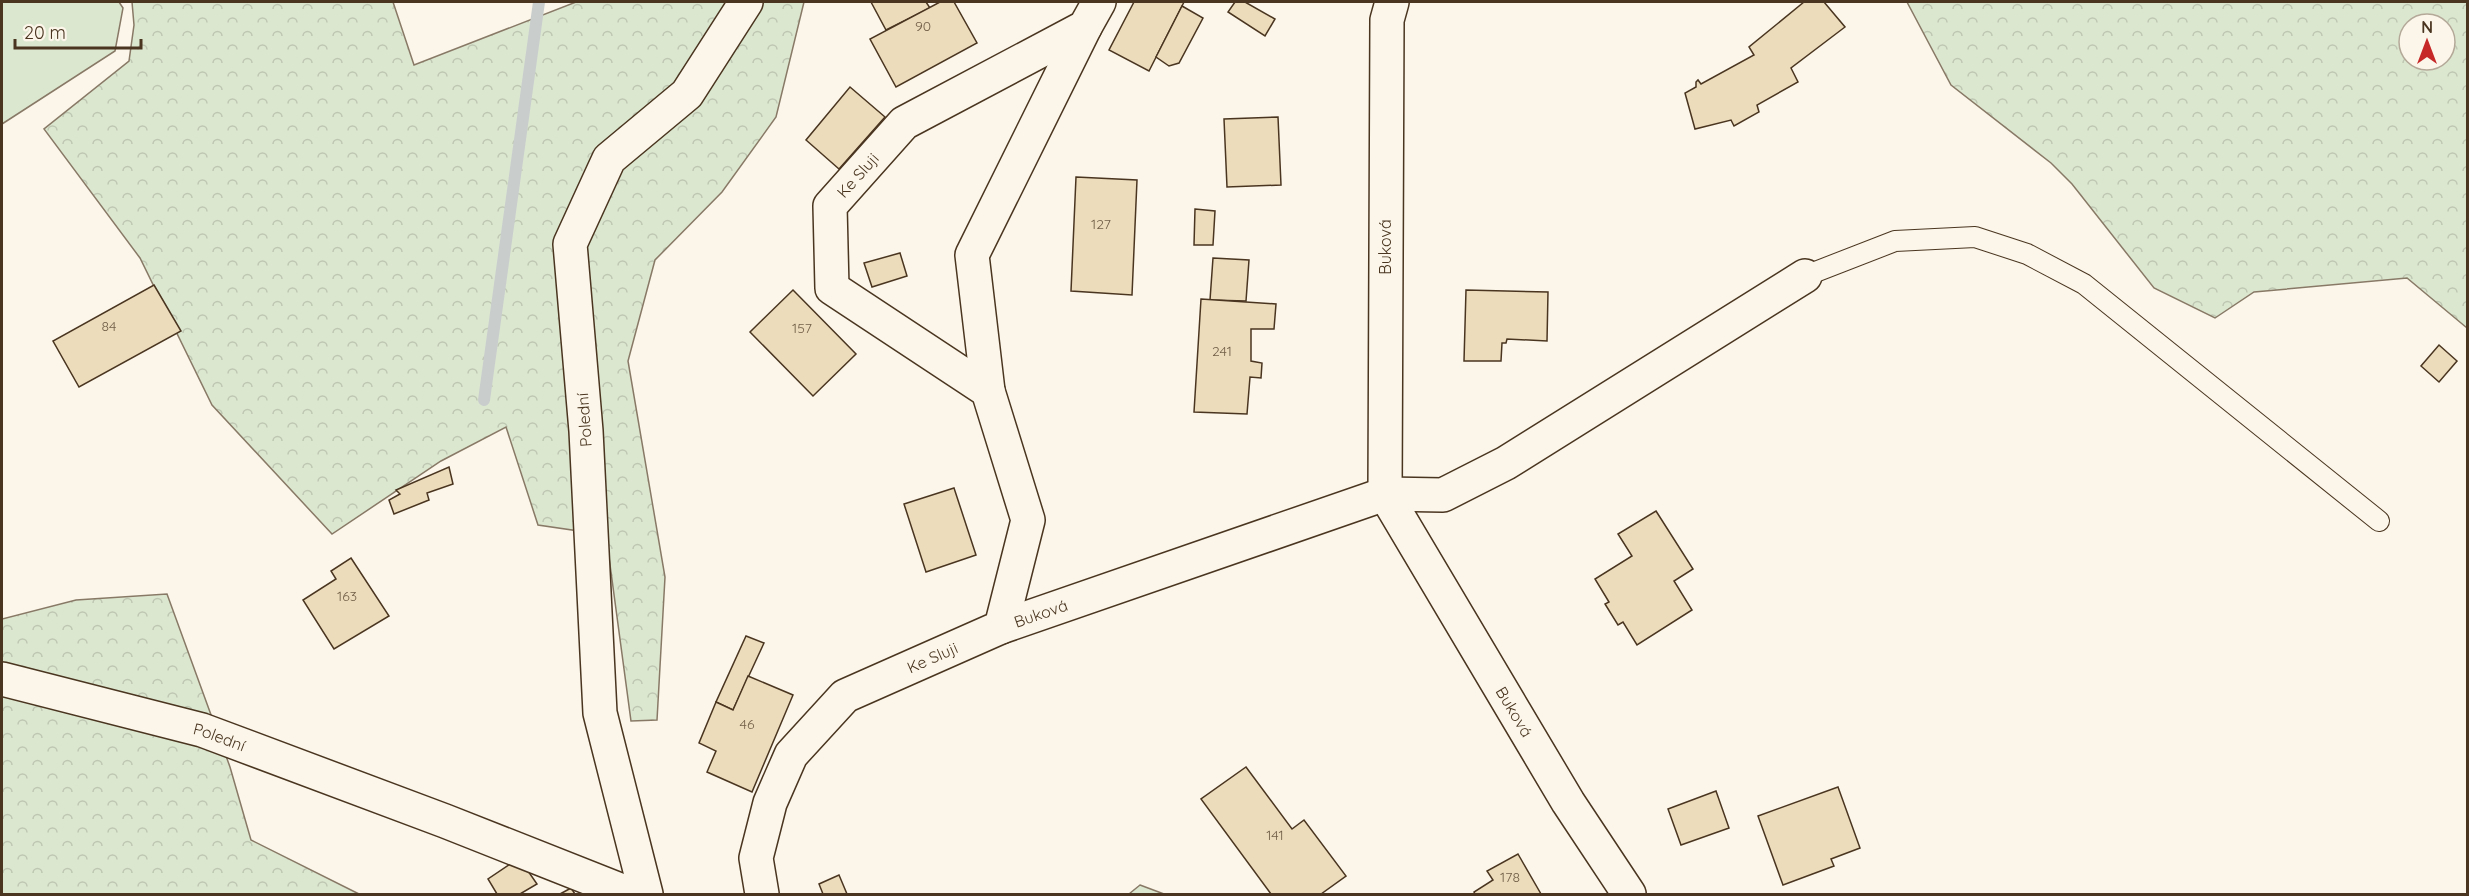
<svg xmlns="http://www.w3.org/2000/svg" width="2469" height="896" font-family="Quicksand,sans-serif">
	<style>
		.grass { fill: #dce7d0; stroke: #887966; stroke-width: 1.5 }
		.forest { fill: url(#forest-crowns); stroke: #887966; stroke-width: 1.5; fill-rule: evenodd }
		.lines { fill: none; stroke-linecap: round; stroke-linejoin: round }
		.stream { stroke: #c9cecd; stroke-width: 12 }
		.building { fill: #ecdcbc; stroke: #4a3520; stroke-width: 1.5 }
		.service-casing { stroke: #4a3520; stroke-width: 22 }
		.minor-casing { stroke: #4a3520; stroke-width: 36 }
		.tertiary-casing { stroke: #4a3520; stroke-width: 36 }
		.service { stroke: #fbf6e9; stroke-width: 20 }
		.minor { stroke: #fbf6e9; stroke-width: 33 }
		.tertiary { stroke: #fbf6e9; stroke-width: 33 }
		.labels { text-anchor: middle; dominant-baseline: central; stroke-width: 4.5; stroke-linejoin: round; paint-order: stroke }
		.number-label { font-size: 14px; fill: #725f47 }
		.street-label { font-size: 16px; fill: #4a3520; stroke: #fbf6e9 }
	</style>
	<defs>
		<pattern id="forest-crowns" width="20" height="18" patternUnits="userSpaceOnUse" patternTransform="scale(1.5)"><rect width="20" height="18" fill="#dce7d0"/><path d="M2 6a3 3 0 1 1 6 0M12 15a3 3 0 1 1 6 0" fill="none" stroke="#bec7b2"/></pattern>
	</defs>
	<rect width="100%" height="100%" fill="#fbf6e9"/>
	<polygon class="grass" points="2,2 119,2 123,8 115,51 2,124"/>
	<g class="forest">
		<polygon points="132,2 393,2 414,65 576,2 804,2 776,117 722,192 655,260 628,361 665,577 657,720 631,721 606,535 538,525 506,427 441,461 332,534 212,405 140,258 44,129 129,61 134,25"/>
		<path d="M1907 2H2467V328L2407 278 2254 292 2215 318 2154 288 2072 184 2051 163 1951 85ZM2409 24H2445V60H2409Z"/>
		<polygon points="167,594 230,767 251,840 359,894 2,894 2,619 76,600"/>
		<polygon points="1140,885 1164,894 1129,894"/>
	</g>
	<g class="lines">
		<polyline class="stream" points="484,400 539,2"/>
	</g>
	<g class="building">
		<polygon points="871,2 926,2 930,8 886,30"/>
		<polygon points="940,2 954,2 977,43 896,87 870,39"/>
		<polygon points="1134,2 1184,2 1149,71 1109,50"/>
		<polygon points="1235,2 1245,2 1275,19 1265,36 1228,12"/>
		<polygon points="1804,2 1824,2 1845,27 1791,68 1798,82 1757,105 1759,112 1734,126 1731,120 1695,129 1685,93 1696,87 1696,82 1698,80 1701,84 1754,55 1749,47"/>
		<polygon points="1182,6 1203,18 1179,63 1169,66 1156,57"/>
		<polygon points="850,87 885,117 839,169 806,140"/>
		<polygon points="1278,117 1281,185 1227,187 1224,119"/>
		<polygon points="1076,177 1137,180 1132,295 1071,291"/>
		<polygon points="1195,209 1215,211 1213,245 1194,245"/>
		<polygon points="900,253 907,276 872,287 864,263"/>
		<polygon points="1213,258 1249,260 1246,301 1210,300"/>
		<polygon points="154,285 181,331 79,387 53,341"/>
		<polygon points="793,290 856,354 813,396 750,332"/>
		<polygon points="1466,290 1548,292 1547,341 1507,339 1506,343 1502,343 1501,361 1464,361"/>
		<polygon points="1201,299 1276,304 1274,329 1251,329 1251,361 1262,363 1261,378 1250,377 1247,414 1194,412"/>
		<polygon points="2439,345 2457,361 2439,382 2421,366"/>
		<polygon points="449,467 453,484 427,493 429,500 394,514 389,500 400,494 396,490"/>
		<polygon points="954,488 976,555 926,572 904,504"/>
		<polygon points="1656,511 1693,569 1674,581 1692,610 1637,645 1623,622 1618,625 1605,604 1609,602 1595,579 1632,556 1618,534"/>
		<polygon points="351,558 389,616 334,649 303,600 336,579 331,571"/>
		<polygon points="746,636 764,643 733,710 716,702"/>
		<polygon points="748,676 793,695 752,792 707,772 716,751 699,743 716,702 733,710"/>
		<polygon points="1246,767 1292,829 1304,820 1346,876 1321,894 1271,894 1201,799"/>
		<polygon points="1838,787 1860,848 1831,859 1834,866 1783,885 1758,816"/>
		<polygon points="1716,791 1729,828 1681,845 1668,809"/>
		<polygon points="1518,854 1541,894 1475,894 1474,892 1493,880 1487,871"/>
		<polygon points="519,858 537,884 520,894 497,894 488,879"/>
		<polygon points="839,875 847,894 823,894 819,884"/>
		<polygon points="571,888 575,894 560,894"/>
	</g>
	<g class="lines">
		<g class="service-casing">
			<polyline id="service" points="1805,276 1895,241 1975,237 2027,254 2084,284 2379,521"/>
		</g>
		<g class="minor-casing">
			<g id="minor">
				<path id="s1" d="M1392 2 1387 20 1385 494 1568 802 1629 894"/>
				<polyline points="988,391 972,255 1085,27"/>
				<path id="s2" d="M1001 627 1385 494 1443 495 1506 463 1805 276"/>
				<path id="s3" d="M2 679 202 730 445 821 630 894"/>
				<path id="s4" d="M762 894 756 858 770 803 791 755 845 696 1001 627 1028 520 988 391 832 288 830 206 904 123 1085 27 1099 2"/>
			</g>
		</g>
		<g class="tertiary-casing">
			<polyline id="tertiary" points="646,894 600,713 586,431 570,244 609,159 687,94 746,2"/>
		</g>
		<use href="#service" class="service"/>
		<use href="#minor" class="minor"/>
		<use href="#tertiary" class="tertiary"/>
	</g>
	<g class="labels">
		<g class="number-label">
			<text x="923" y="26">90</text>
			<text x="1101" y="224">127</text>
			<text x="109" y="326">84</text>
			<text x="802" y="328">157</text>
			<text x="1222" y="351">241</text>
			<text x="347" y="596">163</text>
			<text x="747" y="724">46</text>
			<text x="1275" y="835">141</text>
			<text x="1510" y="877">178</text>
		</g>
		<g class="street-label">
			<text stroke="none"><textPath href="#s4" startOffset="952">Ke Sluji</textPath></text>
			<text transform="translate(1385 247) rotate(-90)">Buková</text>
			<text transform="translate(584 420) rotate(-94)">Polední</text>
			<text stroke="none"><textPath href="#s2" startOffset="42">Buková</textPath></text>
			<text stroke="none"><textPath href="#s4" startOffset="321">Ke Sluji</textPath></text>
			<text stroke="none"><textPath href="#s1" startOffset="746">Buková</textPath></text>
			<text stroke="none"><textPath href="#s3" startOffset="225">Polední</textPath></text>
		</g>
	</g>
	<rect width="2469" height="896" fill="none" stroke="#4a3520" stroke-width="6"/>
	<g transform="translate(2427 42)"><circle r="28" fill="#fbf6e9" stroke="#b4a999" stroke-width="1.5"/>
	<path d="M0-4.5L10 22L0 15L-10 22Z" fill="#c62828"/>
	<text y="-9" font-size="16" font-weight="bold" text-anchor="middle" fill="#4a3520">N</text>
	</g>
	<path d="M15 39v9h126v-9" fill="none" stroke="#4a3520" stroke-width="3"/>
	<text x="24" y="39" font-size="18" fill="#4a3520" stroke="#fbf6e9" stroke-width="4.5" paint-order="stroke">20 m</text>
</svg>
